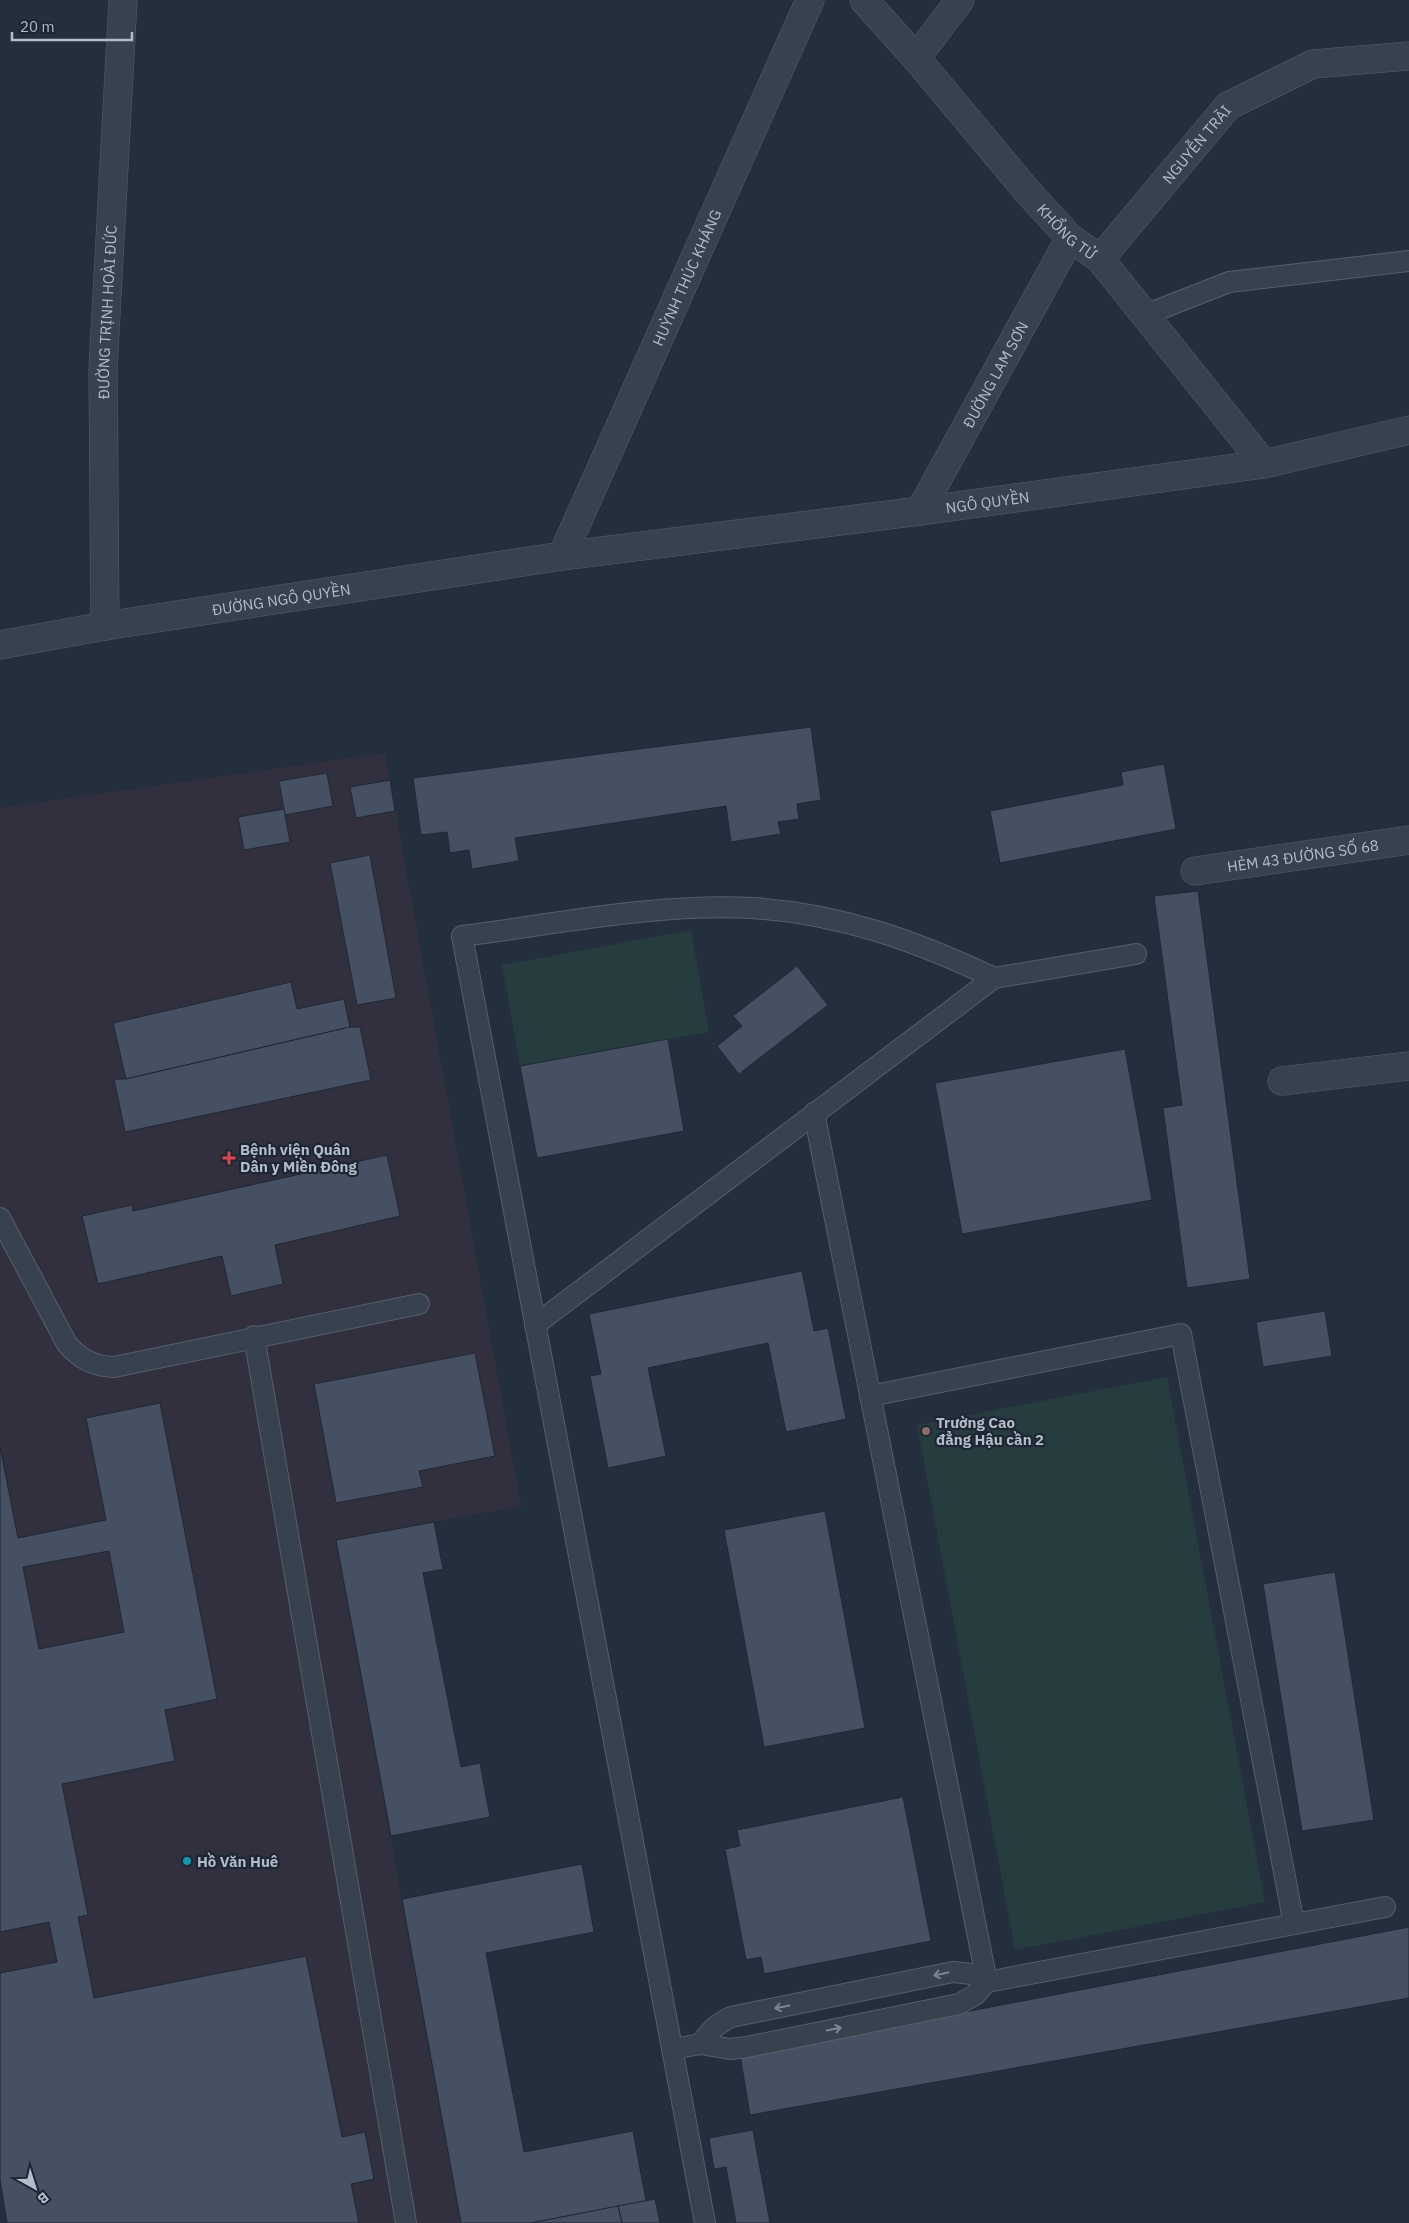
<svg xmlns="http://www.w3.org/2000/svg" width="1409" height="2223" font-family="'IBM Plex Sans',sans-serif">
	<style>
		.medical { fill: #32303f }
		.green { fill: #263c3f }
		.building { fill: #455162; stroke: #1f2835; fill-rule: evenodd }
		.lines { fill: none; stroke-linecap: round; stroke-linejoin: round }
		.service-casing { stroke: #565f6c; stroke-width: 22 }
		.minor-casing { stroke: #565f6c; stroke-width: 29 }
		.service { stroke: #38414e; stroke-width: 20 }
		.minor { stroke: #38414e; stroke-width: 28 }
		.oneway { stroke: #7c8592 }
		.health-dot { fill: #e0444e; stroke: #1d2633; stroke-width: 2 }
		.education-dot { fill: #8d6e63; stroke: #1d2633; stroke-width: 2 }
		.culture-dot { fill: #0f9aa8; stroke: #1d2633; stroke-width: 2 }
		.labels { text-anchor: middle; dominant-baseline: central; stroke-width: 4.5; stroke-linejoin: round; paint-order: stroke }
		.street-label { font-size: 15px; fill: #b4bcc9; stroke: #1d2633 }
		.poi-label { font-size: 15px; font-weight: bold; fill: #b4bcc9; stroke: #1d2633; text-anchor: start }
	</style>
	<rect width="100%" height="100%" fill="#242f3e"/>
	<polygon class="medical" points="385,753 521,1506 336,1540 461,2223 7,2223 0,2179 0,808"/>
	<g class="green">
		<polygon points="691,930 709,1032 520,1066 502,965"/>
		<polygon points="1167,1377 1265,1902 1015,1950 917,1425"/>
	</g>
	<g class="building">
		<polygon points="811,727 821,800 797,804 799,819 778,822 781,834 731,842 726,806 515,838 519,861 472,869 469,850 450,853 447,832 421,835 413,778"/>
		<polygon points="1164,764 1176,829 1000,863 990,811 1123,785 1121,772"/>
		<polygon points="327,773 333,806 285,815 279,781"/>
		<polygon points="390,780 395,811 356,818 350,787"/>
		<polygon points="284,809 290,842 244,850 238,817"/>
		<polygon points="370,855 396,998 357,1005 330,863"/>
		<polygon points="1198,891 1250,1279 1187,1288 1163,1108 1182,1105 1154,896"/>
		<polygon points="797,966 828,1005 739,1074 717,1046 742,1026 733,1016"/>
		<polygon points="291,982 297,1009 344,999 350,1027 126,1079 113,1023"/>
		<polygon points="350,1027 360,1027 371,1080 125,1132 114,1079 126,1079"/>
		<polygon points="668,1039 684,1131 537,1158 520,1066"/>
		<polygon points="1125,1049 1152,1200 962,1234 935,1083"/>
		<polygon points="387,1155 400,1216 275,1245 283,1284 231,1296 222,1256 98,1284 82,1216 132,1205 133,1211"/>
		<polygon points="802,1271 814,1331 828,1328 846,1419 786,1432 768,1343 648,1368 666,1456 608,1468 590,1376 601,1374 589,1314"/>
		<polygon points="1325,1311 1332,1356 1263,1367 1256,1322"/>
		<polygon points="475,1353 495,1456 419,1471 423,1487 336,1503 314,1384"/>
		<path d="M160 1403 217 1699 165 1710 175 1761 62 1784 88 1915 78 1917 94 1998 306 1956 342 2137 365 2132 374 2179 351 2184 359 2223H7L0 2179V1973L57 1962 49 1922 0 1932V1447L18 1538 106 1520 86 1418ZM109 1551 124 1632 39 1649 23 1567Z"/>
		<polygon points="825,1511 865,1728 764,1747 724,1530"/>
		<polygon points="434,1522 443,1569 423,1573 461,1767 480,1763 490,1817 391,1836 336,1540"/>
		<polygon points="1335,1572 1374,1820 1302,1831 1263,1584"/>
		<polygon points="903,1797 931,1941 764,1974 761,1957 746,1960 725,1849 740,1846 737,1830"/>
		<polygon points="582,1864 594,1932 486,1953 524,2152 633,2131 646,2201 531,2223 461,2223 402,1899"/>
		<polygon points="1409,1927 1409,1998 750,2115 740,2055"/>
		<polygon points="753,2130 770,2223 736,2223 726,2167 714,2169 709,2138"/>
		<polygon points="655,2199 660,2223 622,2223 618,2206"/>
		<polygon points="618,2206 622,2223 531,2223"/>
	</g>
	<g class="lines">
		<g class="service-casing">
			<g id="service">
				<polyline points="1145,315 1229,282 1409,261"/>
				<polyline points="814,1113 987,1982"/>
				<path d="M0 1218 67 1344C81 1360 94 1366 114 1367L419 1304"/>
				<polyline points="535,1325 994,978 1136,954"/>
				<polyline points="254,1336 406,2223"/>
				<polyline points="870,1396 1181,1334 1294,1924"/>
				<path d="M701 2044C709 2031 717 2024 731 2017L953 1972 972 1974 987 1982"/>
				<polyline points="672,2049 701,2044 730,2049 747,2047 959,2004 975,1995 987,1982 1385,1907"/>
				<path d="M705 2223 462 936C555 924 658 903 752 908 838 913 917 941 994 978"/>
			</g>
		</g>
		<g class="minor-casing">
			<g id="minor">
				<path id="s1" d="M864 0 916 58 1027 191 1070 238 1100 259 1264 464"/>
				<polyline points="916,58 960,0"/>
				<path id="s2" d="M1100 259 1228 106 1313 64 1409 56"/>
				<path id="s3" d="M920 511 1070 238"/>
				<path id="s4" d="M562 556 810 0"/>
				<path id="s5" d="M105 626 103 369 123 0"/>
				<path id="s6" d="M0 645 105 626 562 556 920 511 1264 464 1409 430"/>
				<path id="s7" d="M1195 871 1409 840"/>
				<polyline points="1282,1081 1409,1066"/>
			</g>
		</g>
		<use href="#service" class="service"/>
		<use href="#minor" class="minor"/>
	</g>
	<defs><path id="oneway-shaft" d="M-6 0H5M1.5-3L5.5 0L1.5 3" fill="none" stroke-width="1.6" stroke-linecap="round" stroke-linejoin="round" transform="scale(1.25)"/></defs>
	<g class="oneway">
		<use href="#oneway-shaft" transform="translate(941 1974) rotate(169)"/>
		<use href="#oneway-shaft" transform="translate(782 2007) rotate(169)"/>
		<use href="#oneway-shaft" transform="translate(834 2029) rotate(-11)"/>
	</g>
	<path class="health-dot" d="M226.5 1150.5h5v5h5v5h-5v5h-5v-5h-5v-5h5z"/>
	<circle class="education-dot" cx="926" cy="1431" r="5"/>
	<circle class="culture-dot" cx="187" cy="1861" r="5"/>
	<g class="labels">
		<g class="street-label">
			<text stroke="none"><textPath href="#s2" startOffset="150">NGUYỄN TRÃI</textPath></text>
			<text stroke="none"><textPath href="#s1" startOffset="308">KHỔNG TỬ</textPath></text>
			<text stroke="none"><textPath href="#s4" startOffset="305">HUỲNH THÚC KHÁNG</textPath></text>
			<text stroke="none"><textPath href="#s5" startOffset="314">ĐƯỜNG TRỊNH HOÀI ĐỨC</textPath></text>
			<text stroke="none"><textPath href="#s3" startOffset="156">ĐƯỜNG LAM SƠN</textPath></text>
			<text stroke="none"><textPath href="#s6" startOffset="998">NGÔ QUYỀN</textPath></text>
			<text stroke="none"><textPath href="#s6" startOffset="285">ĐƯỜNG NGÔ QUYỀN</textPath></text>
			<text stroke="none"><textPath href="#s7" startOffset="109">HẺM 43 ĐƯỜNG SỐ 68</textPath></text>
		</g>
		<g class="poi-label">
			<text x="240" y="1149">Bệnh viện Quân<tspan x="240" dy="17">Dân y Miền Đông</tspan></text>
			<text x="936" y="1422">Trường Cao<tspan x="936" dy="17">đẳng Hậu cần 2</tspan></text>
			<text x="197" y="1861">Hồ Văn Huê</text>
		</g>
	</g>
	<g transform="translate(35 2188) rotate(141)" stroke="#1d2633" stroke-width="4" paint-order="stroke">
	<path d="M0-4L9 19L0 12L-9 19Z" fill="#b4bcc9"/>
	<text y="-8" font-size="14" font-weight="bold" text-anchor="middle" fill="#b4bcc9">B</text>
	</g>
	<path d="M12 32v8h120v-8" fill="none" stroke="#b4bcc9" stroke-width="2.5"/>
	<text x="20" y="32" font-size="15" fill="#b4bcc9" stroke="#1d2633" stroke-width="4" paint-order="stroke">20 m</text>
</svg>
